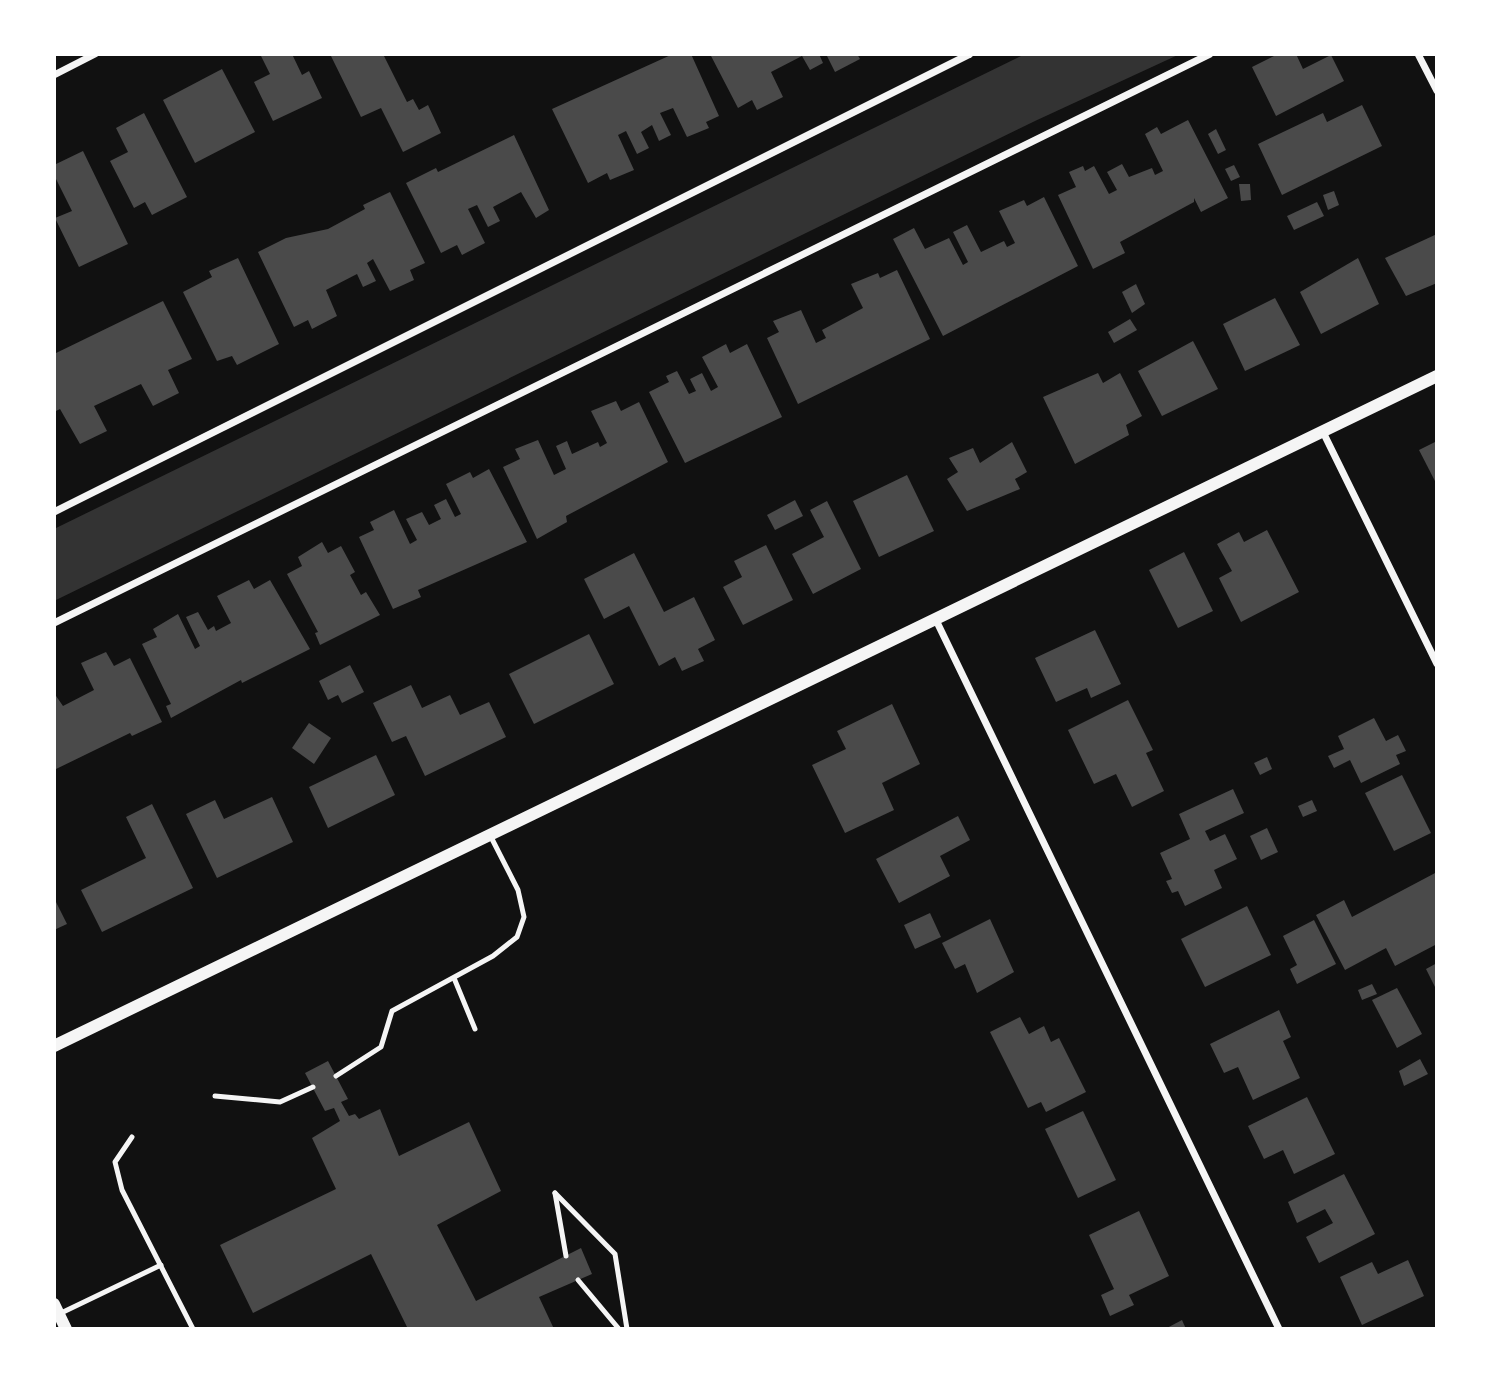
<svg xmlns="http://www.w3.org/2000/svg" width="1491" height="1383" font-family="Manrope,sans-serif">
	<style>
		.water { fill: #333 }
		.building { fill: #4a4a4a }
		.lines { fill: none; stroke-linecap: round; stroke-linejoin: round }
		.service { stroke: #f5f5f5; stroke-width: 5 }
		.minor { stroke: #f5f5f5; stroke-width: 7 }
		.tertiary { stroke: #f5f5f5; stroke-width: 12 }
	</style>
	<rect width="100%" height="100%" fill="#111"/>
	<polygon class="water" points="1025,54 1180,54 1035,121 54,601 54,529"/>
	<g class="building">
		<polygon points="260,54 292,54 302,75 309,71 322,98 273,121 254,82 270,74"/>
		<polygon points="330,54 383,54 407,102 413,99 419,110 428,105 441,133 403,152 381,108 361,117"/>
		<polygon points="673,54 691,54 719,116 706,122 709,128 687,137 673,108 660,113 671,135 659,141 652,125 641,132 649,148 637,154 626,131 618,135 634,170 610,180 607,173 588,183 552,109"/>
		<polygon points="710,54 819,54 823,63 810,70 802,56 771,72 783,97 757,110 752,100 738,108"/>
		<polygon points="826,54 857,54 860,59 835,72"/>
		<polygon points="1278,54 1296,54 1303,69 1331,55 1344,81 1276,116 1252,67"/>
		<polygon points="222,69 255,132 195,163 163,100"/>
		<polygon points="1362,105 1382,146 1282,195 1258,144 1323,113 1327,122"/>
		<polygon points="144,113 187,197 152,215 145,202 134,208 110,161 128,152 116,128"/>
		<polygon points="1188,120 1228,198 1201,212 1194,198 1194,202 1120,242 1125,253 1093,269 1058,195 1076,187 1069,172 1083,166 1085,171 1094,166 1109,194 1117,190 1107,172 1122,164 1129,177 1152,168 1155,175 1163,171 1145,134 1157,127 1161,134"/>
		<polygon points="1216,129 1226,150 1218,154 1208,134"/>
		<polygon points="514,135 549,210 536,218 521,192 493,207 500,221 488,227 477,205 468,209 485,243 462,255 457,245 441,253 406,183 436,168 438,172"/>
		<polygon points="83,151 128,244 79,267 55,218 72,211 54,175 54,165"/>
		<polygon points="1234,165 1240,177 1231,181 1225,169"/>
		<polygon points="1239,184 1250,184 1251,200 1241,201"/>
		<polygon points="1334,191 1339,205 1328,210 1323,195"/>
		<polygon points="390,192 425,263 410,270 414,280 390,291 373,259 367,263 376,281 363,287 357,274 326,290 337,316 312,329 308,320 294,327 258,252 286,238 328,229 365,209 363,205"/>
		<polygon points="1044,197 1078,266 943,336 893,239 914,228 925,249 949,238 963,265 968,262 953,232 967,225 981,252 1004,241 1007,247 1015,243 999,211 1024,200 1027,206"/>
		<polygon points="1317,202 1324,216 1294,230 1287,216"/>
		<polygon points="1437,234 1437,283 1406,296 1385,258"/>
		<polygon points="238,258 279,344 237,365 232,356 217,361 183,292 212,277 209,271"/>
		<polygon points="1358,258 1379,304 1321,334 1300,292"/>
		<polygon points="897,270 930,339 798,404 767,338 779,332 773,321 801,310 816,343 826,338 822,330 863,308 851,284 878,273 880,278"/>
		<polygon points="1136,284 1145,304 1132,313 1122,292"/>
		<polygon points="1275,298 1300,345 1245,371 1223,324"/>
		<polygon points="163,301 192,359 168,370 179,393 153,406 141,384 94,406 107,431 80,444 60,409 54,412 54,354"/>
		<polygon points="1130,319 1137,330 1114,343 1108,332"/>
		<polygon points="1193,341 1218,389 1162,416 1138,371"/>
		<polygon points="726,344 730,353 747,344 782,417 685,463 649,392 669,382 666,376 677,371 689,394 696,391 690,379 702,373 711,391 718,387 702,357"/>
		<polygon points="1098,373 1103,383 1120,373 1142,416 1126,425 1129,435 1075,464 1043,397"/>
		<polygon points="616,401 621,411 639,402 668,462 566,516 567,522 537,539 503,467 520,459 515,449 538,440 554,475 566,469 556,446 567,441 572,454 598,442 600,447 607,443 591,411"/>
		<polygon points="1437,441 1437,485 1419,450"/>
		<polygon points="1012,442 1027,472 1015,479 1020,489 967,511 947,479 958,472 949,458 973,448 980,463"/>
		<polygon points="489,469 527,542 418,590 421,597 393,609 359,537 374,530 370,522 394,510 410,544 417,540 406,519 422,512 429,525 441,519 434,505 446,499 455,517 461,514 446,484 470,472 473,478"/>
		<polygon points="907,475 934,531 879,557 853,501"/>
		<polygon points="795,500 803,516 775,530 767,515"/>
		<polygon points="827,501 861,569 813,594 792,554 824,537 810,510"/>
		<polygon points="1267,530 1299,592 1241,622 1219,578 1232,571 1217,544 1239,532 1244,542"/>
		<polygon points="322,542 328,553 341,546 355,572 350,575 361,595 366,592 380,615 320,645 315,633 318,632 287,574 302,566 298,557"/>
		<polygon points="766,545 793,600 743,625 723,587 742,577 734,561"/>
		<polygon points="1184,552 1213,611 1178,628 1149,570"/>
		<polygon points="634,553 664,612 694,597 715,640 698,649 704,661 682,671 675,657 659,666 629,606 604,619 584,579"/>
		<polygon points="249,580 254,589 270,580 310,649 242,683 241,680 171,718 166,706 171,704 142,644 157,637 153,629 178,614 195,649 200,646 186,617 198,612 208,630 214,626 216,631 231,623 217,596"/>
		<polygon points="1095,630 1121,684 1091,698 1087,688 1056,702 1035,658"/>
		<polygon points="589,634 614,684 534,724 509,674"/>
		<polygon points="106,652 114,666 130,658 162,722 132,736 130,733 54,770 54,693 63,706 94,690 81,663"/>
		<polygon points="350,665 364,692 342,703 338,695 328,700 319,681"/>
		<polygon points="411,685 422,708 450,695 460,715 489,702 506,737 425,776 406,736 392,742 373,703"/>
		<polygon points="1128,700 1153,750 1146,753 1164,791 1132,807 1116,774 1094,784 1068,730"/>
		<polygon points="892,704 920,764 882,783 894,810 845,833 812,765 846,749 837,731"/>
		<polygon points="1374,718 1386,741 1398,735 1406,751 1396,755 1400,764 1361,783 1350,760 1334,768 1328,756 1344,749 1338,736"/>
		<polygon points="309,723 331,738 314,764 292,748"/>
		<polygon points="376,755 395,795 328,828 309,787"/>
		<polygon points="1267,757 1272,769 1260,775 1254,763"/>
		<polygon points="1402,775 1431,833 1394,851 1365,793"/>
		<polygon points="1233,789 1244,813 1205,831 1210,841 1225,834 1237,859 1214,870 1222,888 1185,906 1178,891 1172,893 1166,881 1172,879 1160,853 1190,839 1179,814"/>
		<polygon points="272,797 293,842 217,878 186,814 215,800 224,819"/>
		<polygon points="1312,800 1317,811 1303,817 1298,806"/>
		<polygon points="152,804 193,888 102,932 81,890 146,858 126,817"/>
		<polygon points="958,816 970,840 940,856 950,876 899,903 876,859"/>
		<polygon points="1267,828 1278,852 1261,860 1250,836"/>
		<polygon points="1437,872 1437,944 1395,966 1386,948 1345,970 1316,915 1344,900 1352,917"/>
		<polygon points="54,898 67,924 54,930"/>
		<polygon points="1247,906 1271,955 1205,987 1181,939"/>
		<polygon points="930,913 941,937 915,949 904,925"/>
		<polygon points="990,919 1014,972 977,993 965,964 955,969 942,943"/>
		<polygon points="1314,920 1336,964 1297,984 1290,969 1297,965 1283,936"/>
		<polygon points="1437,963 1437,991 1426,969"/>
		<polygon points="1372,984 1377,994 1362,1000 1358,990"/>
		<polygon points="1397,988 1422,1034 1397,1048 1372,1000"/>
		<polygon points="1279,1010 1291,1037 1283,1041 1300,1078 1253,1100 1238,1067 1224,1073 1210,1044"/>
		<polygon points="1020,1017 1029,1034 1044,1026 1051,1042 1059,1038 1086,1092 1046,1112 1041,1102 1028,1108 990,1032"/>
		<polygon points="1420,1059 1428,1074 1404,1086 1399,1071"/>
		<polygon points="328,1061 348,1099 341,1102 349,1116 355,1114 359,1119 380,1109 399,1156 469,1122 501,1191 437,1225 476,1301 581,1248 592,1274 539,1297 554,1329 408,1329 371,1254 253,1313 220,1245 336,1189 312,1138 340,1121 334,1108 325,1111 305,1073"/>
		<polygon points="1307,1097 1335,1154 1294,1174 1283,1150 1264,1159 1248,1126"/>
		<polygon points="1083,1111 1116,1180 1078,1198 1045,1129"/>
		<polygon points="1344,1174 1375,1234 1319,1263 1306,1237 1333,1223 1325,1209 1297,1223 1288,1202"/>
		<polygon points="1139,1211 1169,1276 1129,1295 1134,1305 1110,1316 1101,1295 1114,1289 1089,1235"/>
		<polygon points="1408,1260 1424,1296 1362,1325 1340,1277 1372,1262 1378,1274"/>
		<polygon points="1182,1320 1186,1329 1165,1329"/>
	</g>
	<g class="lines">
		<g class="service">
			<polyline points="454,978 475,1029"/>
			<polyline points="336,1076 381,1047 392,1011 493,956 517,937 524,917 518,890 491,837"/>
			<polyline points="215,1096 280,1102 313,1087"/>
			<polyline points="132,1137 115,1162 122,1190 193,1329"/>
			<polyline points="555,1193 615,1254 627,1329"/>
			<polyline points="555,1193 566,1256"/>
			<polyline points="578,1280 619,1329"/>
			<polyline points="59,1314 161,1265"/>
		</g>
		<g class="minor">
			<polyline points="1418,54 1437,91"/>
			<polyline points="54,75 95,54"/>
			<polyline points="1322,430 1437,664"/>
			<polyline points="54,512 970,54"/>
			<polyline points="935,618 1279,1329"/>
			<polyline points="54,623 1210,54"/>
		</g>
		<g class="tertiary">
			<polyline points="54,1046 1437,376"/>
			<polyline points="54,1304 66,1329"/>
		</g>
	</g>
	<rect width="1491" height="1383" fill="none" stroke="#ffffff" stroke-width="112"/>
</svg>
